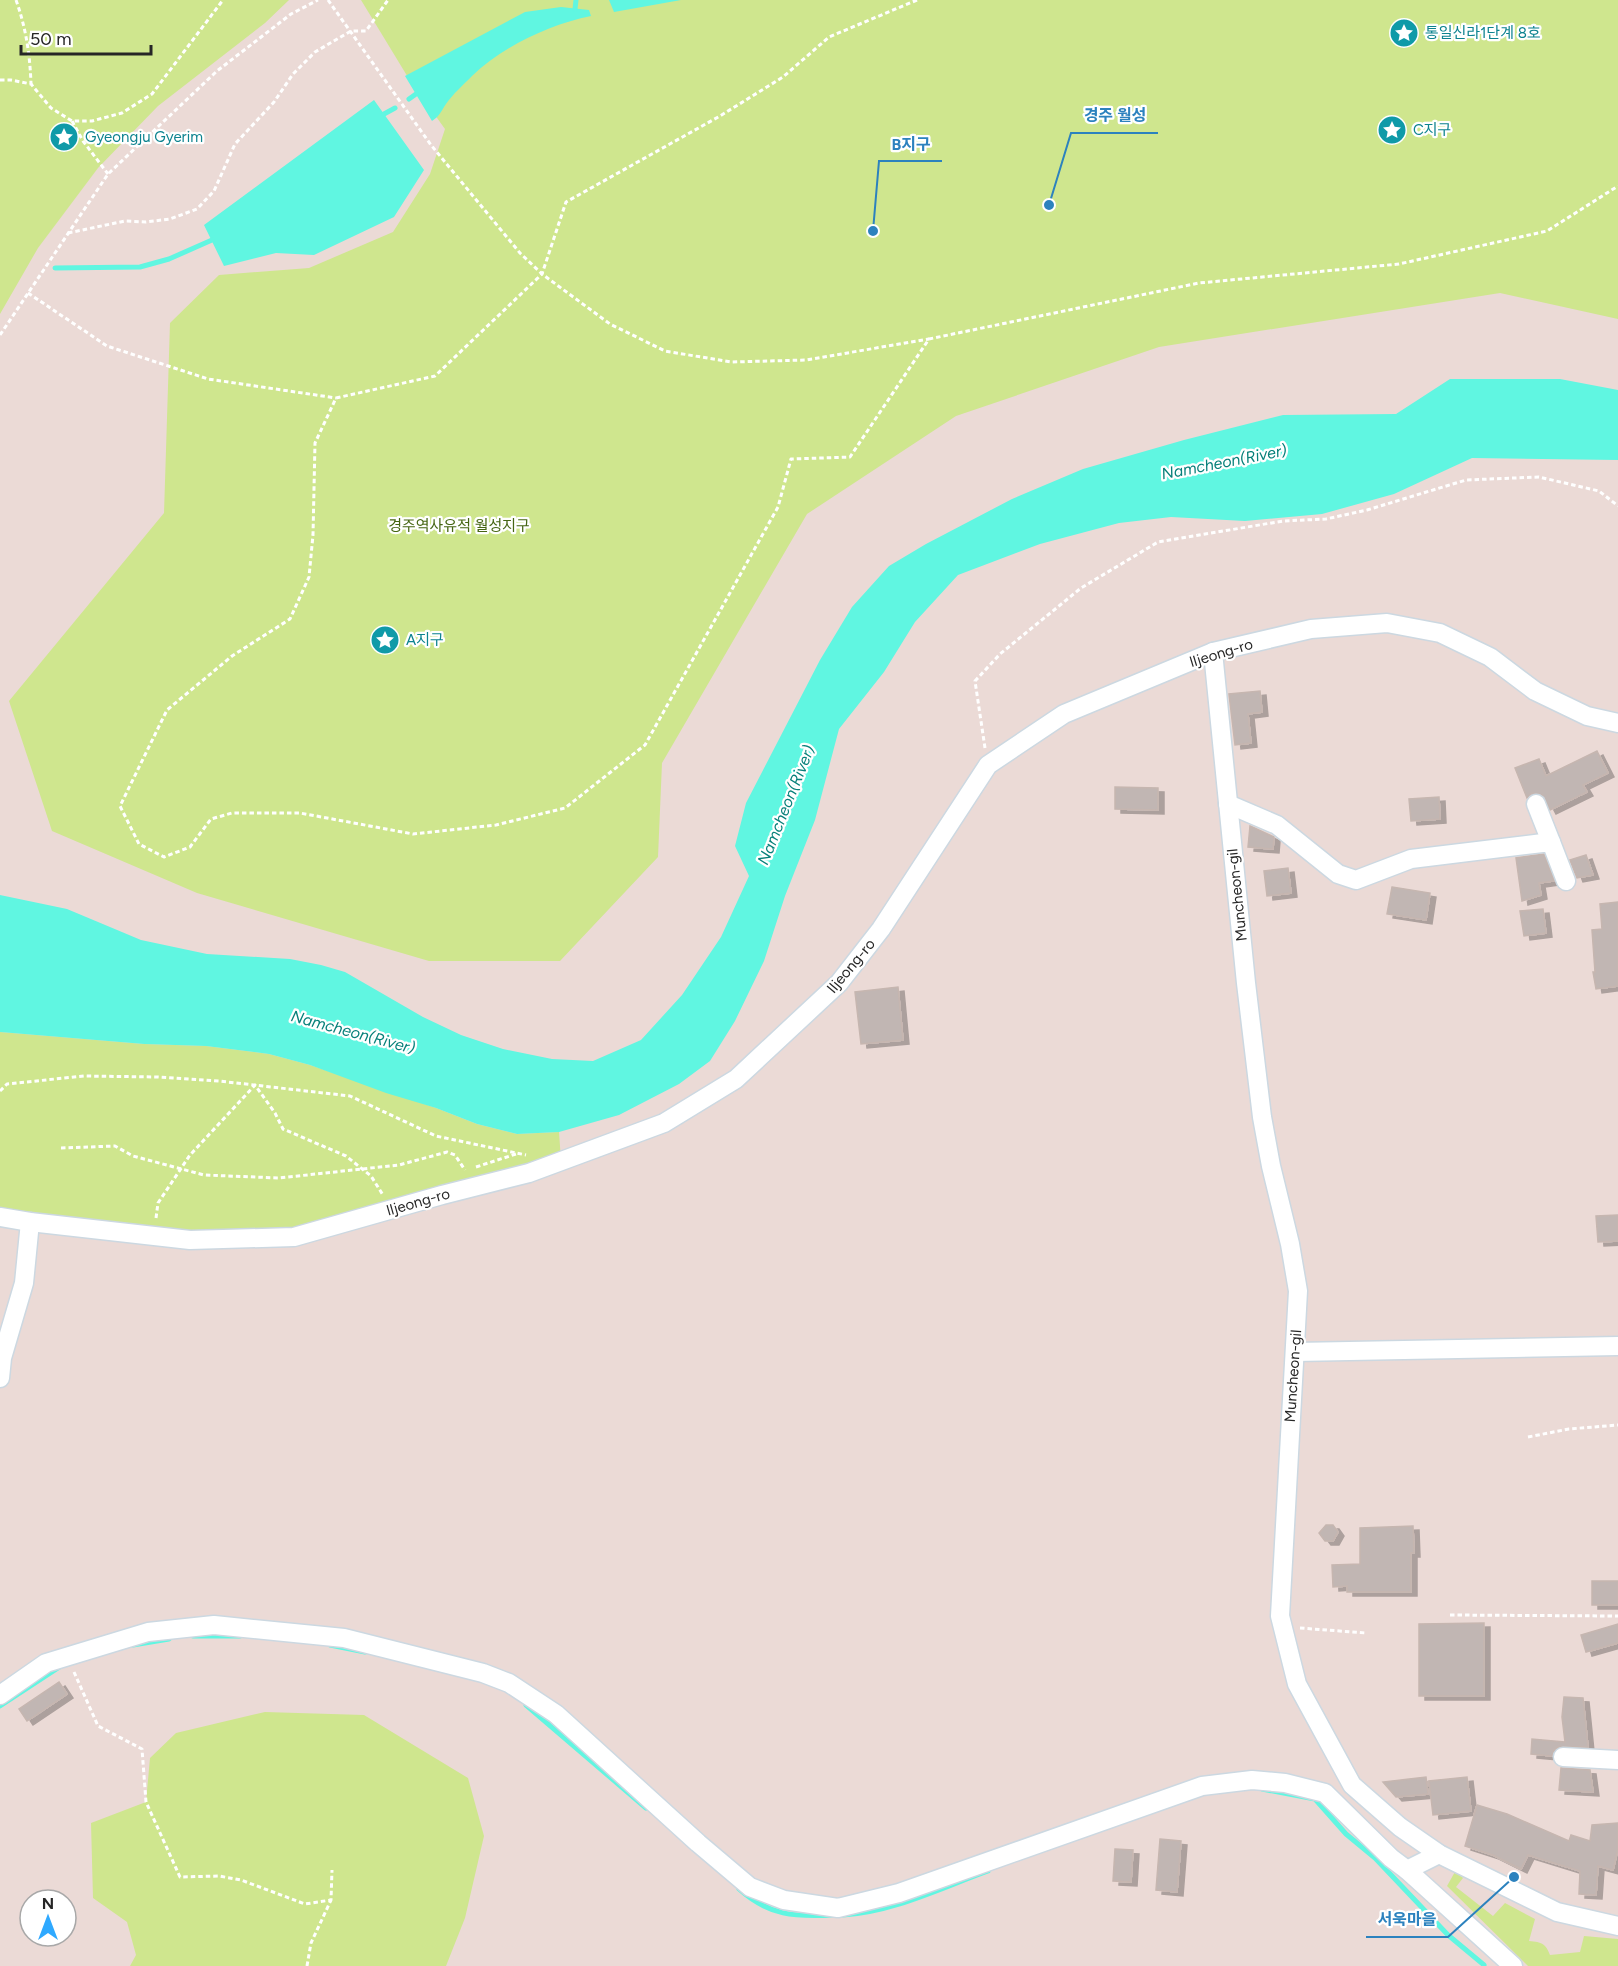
<svg xmlns="http://www.w3.org/2000/svg" width="1618" height="1966" font-family="Figtree,'Noto Sans KR',sans-serif">
	<style>
		.green { fill: #cfe68e }
		.water { fill: #60f6e1 }
		.lines { fill: none; stroke-linecap: round; stroke-linejoin: round }
		.stream { stroke: #60f6e1; stroke-width: 5 }
		.building { fill: #c1b6b3; stroke: #c6b6b0; stroke-width: 1.5; filter: url(#shadow) }
		.minor-casing { stroke: #ccd8e1; stroke-width: 21 }
		.path { stroke: #fff; stroke-width: 3; stroke-dasharray: 4.5 3; stroke-linecap: butt }
		.minor { stroke: #fff; stroke-width: 18 }
		.labels { text-anchor: middle; dominant-baseline: central; stroke-width: 4.5; stroke-linejoin: round; paint-order: stroke }
		.culture-label { font-size: 15px; fill: #0d838f; stroke: #fff; text-anchor: start }
		.park-label { font-size: 15px; fill: #466614; stroke: #fff }
		.street-label { font-size: 15px; fill: #262626; stroke: #fff }
		.water-label { font-size: 16px; font-style: italic; fill: #07807a; stroke: #fff }
		.leader { fill: none; stroke: #2c82be; stroke-width: 2 }
		.callout-dot { fill: #2c82be; stroke: #fff; stroke-width: 2 }
		.callout-label { font-size: 16px; text-anchor: middle; font-weight: bold; fill: #2c82be; stroke: #fff; stroke-width: 4.5; stroke-linejoin: round; paint-order: stroke }
	</style>
	<defs>
		<filter id="shadow"><feDropShadow dx="6" dy="4" stdDeviation="0" flood-color="#0004"/></filter>
	</defs>
	<rect width="100%" height="100%" fill="#ebdad6"/>
	<g class="green">
		<polygon points="0,0 289,0 265,23 158,106 98,168 38,248 0,314"/>
		<polygon points="361,0 1618,0 1618,319 1500,293 1159,347 956,416 807,514 662,763 658,857 560,961 429,961 197,893 52,831 9,701 164,513 170,323 219,275 309,268 393,232 430,174 445,129 409,79"/>
		<polygon points="0,1032 144,1044 206,1046 269,1054 310,1065 436,1108 477,1124 517,1134 559,1132 561,1160 294,1237 190,1240 0,1217"/>
		<polygon points="265,1712 364,1715 468,1778 484,1836 465,1918 446,1966 130,1966 136,1955 127,1922 93,1898 91,1823 146,1802 150,1758 176,1733"/>
		<path d="M1456 1870 1463 1878 1456 1887 1493 1916 1505 1903 1535 1919 1529 1941C1542 1942 1546 1944 1550 1955L1580 1952 1584 1936 1618 1939V1966H1528L1447 1886Z"/>
	</g>
	<g class="water">
		<polygon points="609,0 681,0 614,12"/>
		<path d="M561 7 589 10 591 16C550 24 502 47 472 76 463 85 453 94 446 104 441 111 440 116 432 121L405 76 525 12Z"/>
		<polygon points="374,100 424,170 394,217 314,255 276,253 224,266 204,225"/>
		<polygon points="1450,379 1560,379 1618,390 1618,460 1472,458 1394,494 1322,514 1245,521 1171,517 1119,523 1040,544 958,575 915,622 884,672 839,729 815,820 785,896 764,961 735,1021 710,1061 679,1084 619,1115 559,1132 517,1134 477,1124 436,1108 386,1093 310,1065 269,1054 206,1046 144,1044 0,1032 0,895 67,909 141,940 207,954 290,959 321,965 345,972 423,1017 461,1035 503,1049 552,1059 593,1061 641,1040 682,995 721,937 749,876 735,846 746,803 820,660 852,607 889,566 926,544 1012,499 1083,469 1184,440 1283,415 1396,414"/>
	</g>
	<g class="lines">
		<g class="stream">
			<polyline points="575,9 576,0"/>
			<polyline points="409,99 416,94"/>
			<polyline points="384,114 395,108"/>
			<polyline points="55,268 140,267 169,259 212,240"/>
			<polyline points="193,1636 240,1636"/>
			<polyline points="133,1645 169,1639"/>
			<polyline points="330,1645 365,1652"/>
			<polyline points="526,1705 646,1808"/>
			<polyline points="0,1706 61,1666"/>
			<polyline points="1262,1789 1315,1799 1346,1834 1375,1858 1448,1935 1484,1965"/>
			<path d="M739 1889C769 1916 795 1917 833 1915"/>
			<path d="M843 1915C893 1912 941 1888 988 1871"/>
		</g>
	</g>
	<g class="building">
		<polygon points="1260,691 1262,712 1248,714 1251,743 1235,745 1229,694"/>
		<polygon points="1597,751 1608,773 1583,785 1587,792 1550,810 1542,795 1532,793 1527,798 1515,768 1539,759 1546,776"/>
		<polygon points="1115,787 1158,788 1158,810 1115,809"/>
		<polygon points="1439,797 1440,819 1411,821 1409,799"/>
		<polygon points="1250,826 1274,837 1273,849 1248,847"/>
		<polygon points="1544,854 1554,881 1539,883 1541,895 1522,901 1516,858"/>
		<polygon points="1586,855 1593,875 1577,878 1570,860"/>
		<polygon points="1288,868 1291,893 1267,896 1264,871"/>
		<polygon points="1392,887 1430,893 1426,920 1387,914"/>
		<polygon points="1618,902 1618,986 1596,989 1593,972 1595,972 1592,930 1602,929 1600,904"/>
		<polygon points="1543,909 1546,933 1524,936 1520,911"/>
		<polygon points="898,987 903,1040 861,1044 855,992"/>
		<polygon points="1618,1215 1618,1241 1598,1242 1596,1216"/>
		<polygon points="1326,1525 1333,1525 1338,1532 1333,1541 1325,1541 1319,1533"/>
		<polygon points="1413,1526 1414,1553 1411,1553 1411,1592 1347,1592 1347,1586 1333,1587 1332,1565 1360,1564 1360,1528"/>
		<rect x="1592" y="1581" width="26" height="24"/>
		<polygon points="1484,1623 1484,1696 1419,1696 1419,1624"/>
		<polygon points="1618,1624 1618,1643 1586,1652 1581,1635"/>
		<polygon points="59,1682 67,1694 27,1721 19,1709"/>
		<polygon points="1564,1697 1583,1698 1588,1747 1558,1747 1554,1750 1552,1756 1531,1754 1532,1739 1565,1742 1562,1717"/>
		<polygon points="1561,1768 1590,1770 1593,1792 1559,1790"/>
		<polygon points="1426,1777 1428,1794 1396,1797 1383,1782"/>
		<polygon points="1467,1777 1471,1811 1433,1815 1429,1781"/>
		<polygon points="1477,1805 1507,1814 1569,1841 1571,1835 1590,1841 1592,1825 1618,1823 1618,1849 1613,1870 1598,1866 1596,1895 1579,1894 1580,1871 1528,1855 1521,1869 1493,1855 1465,1846"/>
		<polygon points="1160,1839 1181,1841 1177,1892 1156,1890"/>
		<polygon points="1115,1849 1133,1850 1131,1882 1113,1881"/>
	</g>
	<g class="lines">
		<g class="minor-casing">
			<g id="minor">
				<polyline points="1213,652 1246,983 1262,1117 1271,1166 1290,1244 1298,1291 1280,1616 1297,1684 1352,1785 1400,1827 1439,1854 1557,1912 1618,1926"/>
				<polyline points="1228,804 1277,825 1338,874 1356,880 1411,859 1551,842 1566,881"/>
				<polyline points="1536,804 1551,842"/>
				<polyline points="0,1217 30,1222 190,1240 294,1237 442,1195 529,1173 664,1123 736,1079 839,983 881,929 988,765 1064,714 1213,652 1311,629 1387,623 1440,633 1490,657 1535,691 1587,716 1618,723"/>
				<polyline points="1295,1352 1618,1346"/>
				<polyline points="0,1378 2,1358 24,1283 30,1222"/>
				<polyline points="0,1695 46,1663 148,1632 214,1625 344,1638 483,1673 509,1683 556,1714 698,1843 750,1887 784,1900 838,1908 899,1893 1202,1786 1252,1780 1285,1783 1325,1793 1391,1858 1407,1870"/>
				<polyline points="1563,1757 1618,1760"/>
				<polyline points="1439,1854 1407,1870 1513,1966"/>
			</g>
		</g>
		<g class="path">
			<path d="M16 0C26 28 30 55 31 84"/>
			<polyline points="328,0 431,145 520,253 542,274 610,324 665,351 731,362 806,360 929,339"/>
			<polyline points="917,0 829,37 783,77 720,116 566,202 542,274 435,376 336,398 315,443 313,535 309,577 290,619 232,656 167,710 120,806 139,844 164,857 190,847 211,819 232,813 300,813 413,834 496,825 565,808 645,745 778,507 791,459 850,457 929,339 1199,283 1399,264 1547,231 1618,186"/>
			<polyline points="0,80 11,80 31,84 51,108 72,121 92,121 122,113 152,94 223,0"/>
			<polyline points="72,121 83,141 108,174"/>
			<polyline points="68,233 125,221 146,222 170,219 197,209 214,191 235,144 274,102 293,74 315,52 351,31 366,31 388,0"/>
			<polyline points="28,293 107,346 208,379 336,398"/>
			<polyline points="0,335 108,174 217,71 291,14 318,0"/>
			<polyline points="985,748 975,681 1000,654 1081,588 1158,542 1283,521 1326,519 1367,510 1466,480 1539,477 1599,491 1618,506"/>
			<polyline points="0,1091 7,1084 84,1076 157,1077 219,1081 350,1096 436,1136 526,1155"/>
			<polyline points="61,1148 115,1146 133,1156 204,1175 279,1178 399,1165 447,1152 455,1155 465,1170"/>
			<polyline points="476,1167 516,1154"/>
			<polyline points="156,1218 158,1203 190,1155 255,1085 275,1113 283,1129 346,1156 371,1176 383,1195"/>
			<polyline points="1528,1437 1569,1429 1618,1425"/>
			<polyline points="1450,1615 1618,1616"/>
			<polyline points="1300,1628 1366,1633"/>
			<polyline points="74,1672 98,1726 142,1749 146,1802 180,1877 219,1876 241,1880 305,1904 331,1900 332,1870"/>
			<polyline points="307,1966 311,1943 331,1900"/>
		</g>
		<use href="#minor" class="minor"/>
	</g>
	<defs>
		<g id="sight-disc" transform="scale(1.5)"><circle r="9.5" fill="#0f9aa8" stroke="#fff"/><path d="M0-6L1.8-2.2L6-1.7L2.9 1.2L3.7 5.4L0 3.3L-3.7 5.4L-2.9 1.2L-6-1.7L-1.8-2.2Z" fill="#fff"/></g>
	</defs>
	<g fill-rule="evenodd">
		<use href="#sight-disc" x="1404" y="33"/>
		<use href="#sight-disc" x="1392" y="130"/>
		<use href="#sight-disc" x="64" y="137"/>
		<use href="#sight-disc" x="385" y="640"/>
	</g>
	<g class="labels">
		<g class="culture-label">
			<text x="1425" y="33">통일신라1단계 8호</text>
			<text x="1413" y="130">C지구</text>
			<text x="85" y="137">Gyeongju Gyerim</text>
			<text x="406" y="640">A지구</text>
		</g>
		<g class="park-label">
			<text x="459" y="526">경주역사유적 월성지구</text>
		</g>
		<g class="street-label">
			<text transform="translate(1221 653) rotate(-17)">Iljeong-ro</text>
			<text transform="translate(1237 895) rotate(-96)">Muncheon-gil</text>
			<text transform="translate(851 966) rotate(-50)">Iljeong-ro</text>
			<text transform="translate(418 1202) rotate(-16)">Iljeong-ro</text>
			<text transform="translate(1293 1376) rotate(-86)">Muncheon-gil</text>
		</g>
		<g class="water-label">
			<text transform="translate(1224 462) rotate(-11)">Namcheon(River)</text>
			<text transform="translate(786 805) rotate(-68)">Namcheon(River)</text>
			<text transform="translate(353 1032) rotate(15)">Namcheon(River)</text>
		</g>
	</g>
	<path class="leader" d="M1049 205L1071 133H1158M873 231L879 161H942M1514 1877L1448 1937H1366"/>
	<g class="callout-dot">
		<circle cx="1049" cy="205" r="6"/>
		<circle cx="873" cy="231" r="6"/>
		<circle cx="1514" cy="1877" r="6"/>
	</g>
	<g class="callout-label">
		<text x="1115" y="121">경주 월성</text>
		<text x="911" y="150">B지구</text>
		<text x="1407" y="1925">서욱마을</text>
	</g>
	<g transform="translate(48 1918)"><circle r="28" fill="#ffffff" stroke="#a8a8a8" stroke-width="1.5"/>
	<path d="M0-4.5L10 22L0 15L-10 22Z" fill="#2fa9ff"/>
	<text y="-9" font-size="16" font-weight="bold" text-anchor="middle" fill="#262626">N</text>
	</g>
	<path d="M21 45v9h130v-9" fill="none" stroke="#262626" stroke-width="3"/>
	<text x="30" y="45" font-size="18" fill="#262626" stroke="#ffffff" stroke-width="4.5" paint-order="stroke">50 m</text>
</svg>
